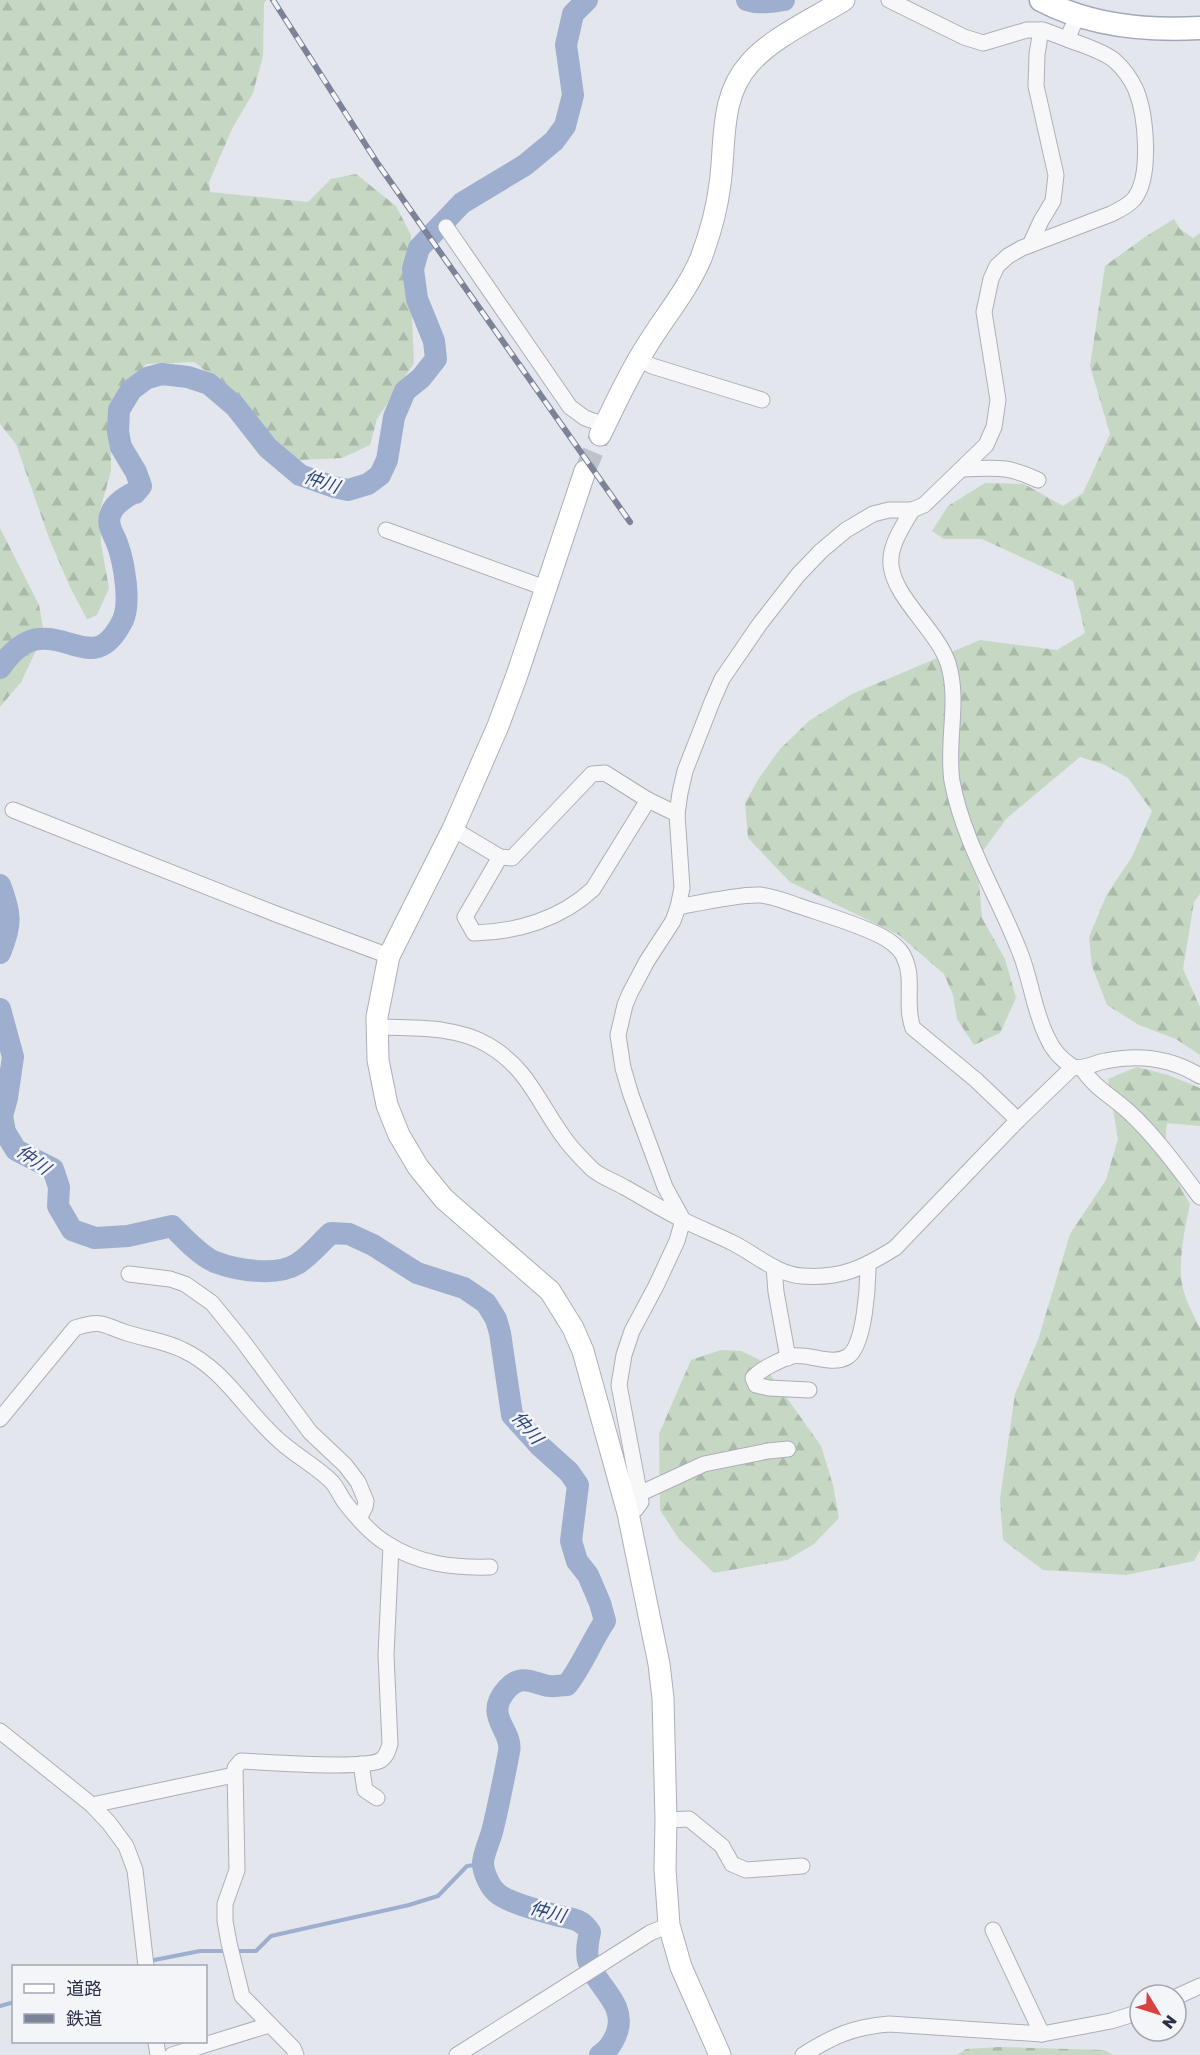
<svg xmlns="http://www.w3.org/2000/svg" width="1200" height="2055" font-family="'Golos Text','Noto Sans JP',sans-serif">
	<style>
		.forest { fill: url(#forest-firs) }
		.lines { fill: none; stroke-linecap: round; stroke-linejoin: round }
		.stream { stroke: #9daece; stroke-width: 4 }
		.river { stroke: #9daece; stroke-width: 22 }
		.secondary-tunnel { stroke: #bec2cb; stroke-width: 21; stroke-dasharray: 21 10; stroke-linecap: butt }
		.street-casing { stroke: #acafba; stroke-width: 17 }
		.secondary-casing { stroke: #acafba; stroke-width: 23 }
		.primary-casing { stroke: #a2a8b9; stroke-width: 25 }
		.street { stroke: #f7f7fa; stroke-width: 15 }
		.secondary { stroke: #fff; stroke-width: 21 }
		.primary { stroke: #fff; stroke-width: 22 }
		.rail-casing { stroke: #7c8297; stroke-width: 6 }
		.rail { stroke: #f4f5f9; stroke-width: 4; stroke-dasharray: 11; stroke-linecap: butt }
		.labels { text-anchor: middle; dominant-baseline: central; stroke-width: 5; stroke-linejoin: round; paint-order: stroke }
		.water-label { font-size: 18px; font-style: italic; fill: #30487d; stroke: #f4f5f9 }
	</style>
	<defs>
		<pattern id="forest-firs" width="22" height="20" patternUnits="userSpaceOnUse" patternTransform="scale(1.5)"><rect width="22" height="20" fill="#c6d7c4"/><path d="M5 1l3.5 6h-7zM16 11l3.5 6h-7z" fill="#aab9aa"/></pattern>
	</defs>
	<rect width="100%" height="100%" fill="#e3e6ec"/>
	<g class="forest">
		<polygon points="0,0 267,0 264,3 263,56 253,93 232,129 209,182 210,192 308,202 331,179 356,174 396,206 411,235 410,275 414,363 377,419 370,445 342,458 297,460 270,445 239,397 194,362 146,364 111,408 111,471 100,510 101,544 109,588 97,615 87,619 70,587 49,538 16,444 0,424"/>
		<polygon points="1174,219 1180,229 1193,238 1200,233 1200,894 1194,902 1183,969 1200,1007 1200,1055 1176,1039 1139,1025 1107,1005 1092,966 1089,937 1107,894 1132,857 1152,811 1128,778 1103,764 1080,757 1007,818 977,859 982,918 1005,959 1016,998 1000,1033 974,1045 957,1019 953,995 944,974 899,935 790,882 748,838 745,803 759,778 780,749 809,721 852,694 980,640 1057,650 1085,633 1073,581 982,539 944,539 932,531 948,506 985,483 1024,484 1063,506 1083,493 1110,434 1090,366 1105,266 1145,237"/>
		<polygon points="0,528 39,605 44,634 21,682 0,707"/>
		<path d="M1137 1067 1168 1075 1200 1088V1126L1167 1123C1162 1156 1175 1177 1190 1204 1185 1227 1178 1261 1182 1284 1185 1300 1193 1314 1200 1328V1550L1194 1561 1126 1575 1043 1570 1003 1540 1000 1499 1015 1394 1038 1340 1070 1234 1106 1180 1118 1139 1108 1079Z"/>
		<polygon points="721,1350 741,1351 760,1360 821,1446 833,1485 839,1518 814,1544 787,1560 714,1573 679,1539 660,1510 659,1434 691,1360"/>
		<polygon points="1000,2047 1104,2050 1113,2055 957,2055 966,2049"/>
	</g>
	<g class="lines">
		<g class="stream">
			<polyline points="235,1951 256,1951 271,1936 409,1905 438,1896 467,1866 483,1864"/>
			<polyline points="149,1961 200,1951 228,1951"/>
			<polyline points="0,2006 14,2002"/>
		</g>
		<g class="river">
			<path d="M747 0C759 4 772 2 784 0"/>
			<path d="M0 668C9 655 23 640 40 639 74 636 98 671 123 620 131 602 124 562 117 543 113 533 106 524 111 513 115 503 126 497 135 492V493L141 486 136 472 121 447 118 432 119 410 131 390 147 378 162 374 188 377 209 384 235 406 268 448 300 475 334 487 348 490 368 484 380 475 387 460 394 417 405 391 421 378 436 359 434 341 417 299 413 269 419 248 462 203 525 165 554 141 565 126 573 95 566 45 573 14 587 0"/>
			<path d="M0 885C11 914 12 924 0 953"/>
			<path d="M0 1009 13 1057 7 1098 2 1116 5 1132 16 1150 53 1169 59 1187 58 1206 72 1230 95 1238 128 1236 172 1226C183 1237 200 1256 215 1262 236 1270 276 1277 297 1264 309 1257 320 1243 331 1233L349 1234 373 1245 417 1273 464 1288 486 1303 496 1319 500 1333 512 1415 539 1445 569 1472 578 1485 571 1541 577 1561 588 1575 600 1603 605 1621C591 1642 582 1666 567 1685 561 1685 554 1687 549 1686 533 1683 521 1673 507 1689 482 1717 514 1730 509 1752 504 1778 499 1803 493 1828 491 1838 483 1854 483 1863 483 1872 490 1887 496 1892 505 1902 544 1912 559 1916 573 1919 582 1919 590 1932 588 1941 586 1950 588 1960 595 1986 627 2003 617 2032 614 2041 608 2050 600 2055"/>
		</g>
		<polyline class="secondary-tunnel" points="585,471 600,435"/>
		<g class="street-casing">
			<g id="street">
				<polyline points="889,0 964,37 983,43 1027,30 1043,30 1067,39 1078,15"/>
				<polyline points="446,227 570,407 585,418 605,425"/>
				<polyline points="1030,245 1041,221 1053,201 1056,175 1036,86 1037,54 1041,30"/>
				<polyline points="638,359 652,366 762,400"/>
				<path d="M963 469C996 468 1006 465 1038 480"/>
				<path d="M912 510C903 527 889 545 891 565 894 598 937 630 948 663 960 701 946 742 952 781 963 841 997 894 1019 950 1031 978 1033 1009 1047 1037 1052 1049 1062 1060 1073 1067"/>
				<polyline points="386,530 545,588"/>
				<polyline points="13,810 276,914 389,956"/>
				<polyline points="453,829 500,857 512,858 592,774 605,773 648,800 677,814"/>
				<path d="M500 857 465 917 474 933C517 932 561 919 593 889L648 800"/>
				<path d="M678 907C699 903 739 894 760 895 773 896 787 902 799 906 826 915 855 923 881 936 889 940 900 948 904 957 915 979 904 1005 913 1028L976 1080 1018 1120"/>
				<path d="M377 1027C413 1028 456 1026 488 1045 529 1069 538 1103 565 1139 572 1149 583 1160 592 1169 601 1177 614 1181 624 1187 644 1198 663 1210 683 1220 699 1228 717 1235 733 1243 755 1254 776 1274 802 1276 841 1279 863 1268 895 1248L1018 1120 1073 1067C1084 1070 1094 1063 1105 1061 1138 1054 1171 1058 1200 1076"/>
				<path d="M1082 1068C1094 1088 1112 1096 1129 1112 1156 1137 1178 1168 1200 1197"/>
				<polyline points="774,1267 776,1292 788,1358"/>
				<polyline points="129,1274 170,1279 185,1284 212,1303 242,1340 310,1432 345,1465 358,1482 366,1501 365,1507 359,1519"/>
				<path d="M809 1390 769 1388 756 1385 753 1378C757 1373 761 1371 767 1367 775 1363 784 1358 792 1356 809 1353 831 1366 847 1357 865 1347 868 1284 868 1264"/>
				<path d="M0 1419 75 1328C103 1319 102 1325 127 1333 146 1339 165 1341 183 1350 226 1370 247 1414 282 1443 298 1457 317 1467 332 1482 338 1489 341 1498 347 1505 358 1519 371 1534 386 1543 418 1564 453 1568 490 1567"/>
				<polyline points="639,1494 704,1464 768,1451 788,1449"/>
				<path d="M628 1513 636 1509 641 1502 619 1385 624 1355 632 1331 656 1286 677 1241 683 1220 665 1187 631 1095 623 1068 618 1035 625 1005 630 993 647 961 673 921 678 907 682 888 677 814 680 793 685 771 712 702 722 679 759 625 798 575 821 551 846 530 873 514 889 510H912L924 505 986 445 994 427 998 400 984 312 991 279 997 266 1008 256 1022 248 1111 214C1119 210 1128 206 1134 199 1152 177 1146 115 1136 90 1131 79 1123 68 1114 60 1101 50 1082 45 1067 39"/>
				<polyline points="0,1731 92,1805 109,1823 126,1846 135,1870 146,1966"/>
				<polyline points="361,1764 365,1790 377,1798"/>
				<polyline points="92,1805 234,1775"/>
				<polyline points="666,1820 689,1819 722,1846 732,1864 746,1870 802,1866"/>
				<polyline points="993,1930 1042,2034"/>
				<polyline points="1176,1997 1200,1986"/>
				<polyline points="156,2042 158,2055"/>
				<polyline points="172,2055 269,2025"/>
				<path d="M296 2055 293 2048 242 1996 229 1943 225 1921V1904L237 1870 235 1768 241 1761C266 1762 365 1770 381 1760 387 1756 388 1750 390 1744L386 1655 391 1546"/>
				<polyline points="457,2055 650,1933 669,1925"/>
				<path d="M803 2055C833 2036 853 2027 889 2024L1042 2034 1111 2021 1140 2012"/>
			</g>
		</g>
		<g class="secondary-casing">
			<g id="secondary">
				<path d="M600 435C615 405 628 375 646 347 664 317 687 291 701 258 710 234 717 209 720 184 726 142 719 97 750 63 773 37 815 18 844 0"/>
				<polyline points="585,471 517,675 498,726 453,829 389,956 377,1017 378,1060 387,1105 399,1135 418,1167 444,1199 550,1291 573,1328 583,1351 628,1513 659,1664 663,1698 666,1820 665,1869 669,1925 681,1967 720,2055"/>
			</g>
		</g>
		<g class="primary-casing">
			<path id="primary" d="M1041 0C1088 25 1147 31 1200 28"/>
		</g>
		<use href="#street" class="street"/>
		<use href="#secondary" class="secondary"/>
		<use href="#primary" class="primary"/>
		<g class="rail-casing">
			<polyline id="rail" points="273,0 378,164 630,522"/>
		</g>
		<use href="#rail" class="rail"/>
	</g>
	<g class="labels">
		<g class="water-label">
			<text transform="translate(322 481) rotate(19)">仲川</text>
			<text transform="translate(34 1159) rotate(36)">仲川</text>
			<text transform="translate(528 1427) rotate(50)">仲川</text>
			<text transform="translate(548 1911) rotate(15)">仲川</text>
		</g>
	</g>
	<rect x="12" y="1965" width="195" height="78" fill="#f4f5f9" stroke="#a3a6b1" stroke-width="1.5"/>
	<rect x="24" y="1984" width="30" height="9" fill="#ffffff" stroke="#a3a6b1" stroke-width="1.5"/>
	<text x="66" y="1995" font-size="18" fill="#2a3046">道路</text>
	<rect x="24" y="2014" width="30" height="9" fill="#7c8297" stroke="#a3a6b1" stroke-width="1.5"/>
	<text x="66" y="2025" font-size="18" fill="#2a3046">鉄道</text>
	<g transform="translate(1158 2013) rotate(128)"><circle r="28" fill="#f4f5f9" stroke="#a3a6b1" stroke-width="1.5"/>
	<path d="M0-4.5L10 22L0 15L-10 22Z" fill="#d84243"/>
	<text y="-9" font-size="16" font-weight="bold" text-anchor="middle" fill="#2a3046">N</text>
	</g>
</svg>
